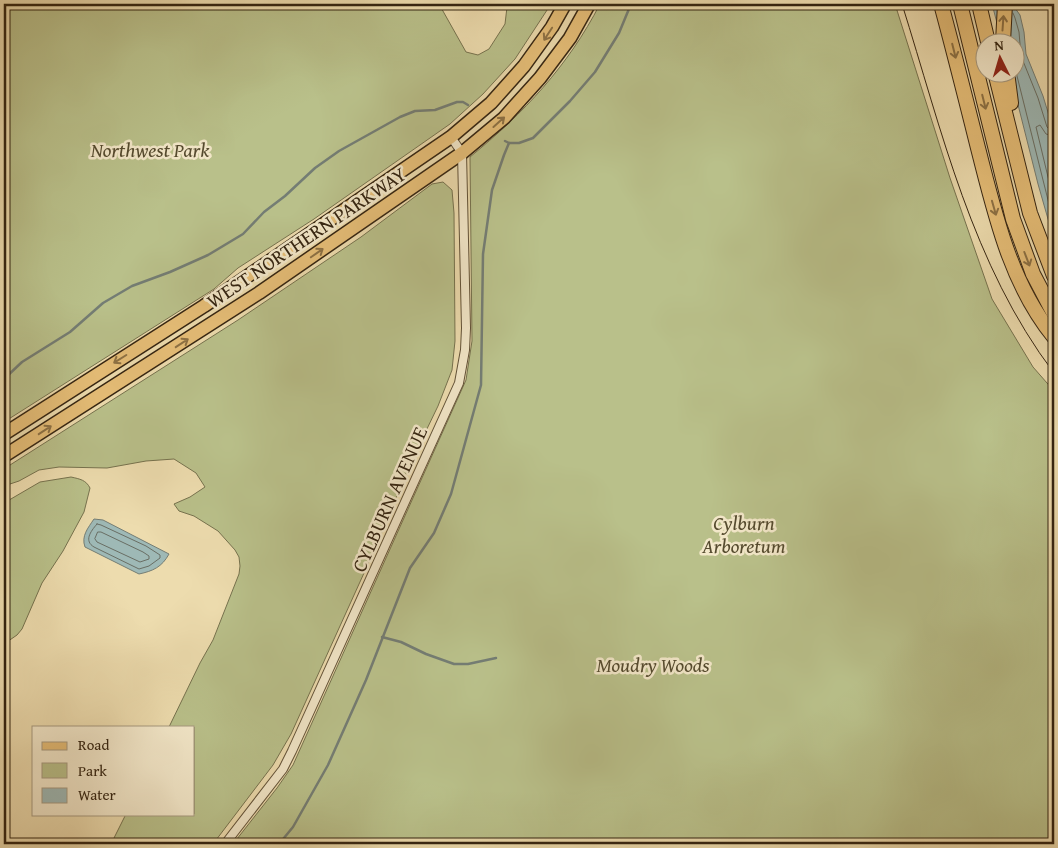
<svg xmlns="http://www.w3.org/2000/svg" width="1058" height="848" font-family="'Gentium Book Plus',serif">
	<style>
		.green { fill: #b9c08a; stroke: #76724e }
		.water { fill: #9eb9b6; stroke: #747d74 }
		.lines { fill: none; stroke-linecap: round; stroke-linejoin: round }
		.shore { stroke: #696e64; stroke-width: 1 }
		.stream { stroke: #747d74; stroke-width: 2.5 }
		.street-casing { stroke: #625238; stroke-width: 10 }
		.primary-casing { stroke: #342411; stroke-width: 15 }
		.highway-casing { stroke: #342411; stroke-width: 16 }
		.street { stroke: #f3e8ca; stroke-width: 8 }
		.primary { stroke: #e6be77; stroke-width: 12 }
		.highway { stroke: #e6be77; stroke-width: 14 }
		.tram { stroke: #342411; stroke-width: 1 }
		.oneway { stroke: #8d7144 }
		.labels { text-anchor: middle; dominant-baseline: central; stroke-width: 5; stroke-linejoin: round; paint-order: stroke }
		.park-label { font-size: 20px; font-style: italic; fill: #554b2f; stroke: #f3e8ca }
		.street-label { font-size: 20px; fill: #342411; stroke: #f3e8ca }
	</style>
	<rect width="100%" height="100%" fill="#eddcae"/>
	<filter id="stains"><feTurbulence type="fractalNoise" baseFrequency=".004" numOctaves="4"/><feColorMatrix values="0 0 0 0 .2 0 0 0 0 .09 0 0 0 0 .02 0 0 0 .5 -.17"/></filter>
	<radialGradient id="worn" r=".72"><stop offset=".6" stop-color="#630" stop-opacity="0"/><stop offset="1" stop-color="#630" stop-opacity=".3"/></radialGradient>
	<g class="green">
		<polygon points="4,4 439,4 466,52 478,55 489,49 505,24 507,7 512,4 551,4 515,59 483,94 450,124 314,219 238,268 214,289 4,422"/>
		<path d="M600 4H895L950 178 992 299 1033 367 1054 391V844H233L277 788 293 765 466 380 472 341 470 157C524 113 568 66 600 4Z"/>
		<polygon points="443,182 452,190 454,213 455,341 452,370 438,406 410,464 374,551 291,734 273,765 213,844 111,844 126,814 194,814 194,727 169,727 200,663 213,640 239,574 240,566 239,557 235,550 218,531 194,516 179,511 174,504 190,497 205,487 196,473 174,459 146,461 107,468 59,467 39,470 19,481 4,486 4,472 10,465 238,320 361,237 432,184"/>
		<path d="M71 477C80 479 86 480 90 488L84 512 63 551 42 583 22 629 17 635 4 644V503L40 482Z"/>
	</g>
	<g class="water">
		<polygon points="992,4 1012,4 1020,15 1024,32 1026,54 1043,96 1054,132 1054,240 1038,184 1010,73 1016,72 1016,42 1002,42"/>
		<path d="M94 519 103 520 169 554C162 567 153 571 139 574L85 547C81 536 88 528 94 519Z"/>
	</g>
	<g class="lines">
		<g class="shore">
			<polyline points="1013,13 1015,18 1019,32 1021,56 1038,98 1047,127 1050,130 1054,130"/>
			<polyline points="1016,72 1054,224"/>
			<polyline points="1054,136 1046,134 1040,125 1036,127 1054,202"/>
			<path d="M97 524 101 525 146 546 160 555V558L149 566 139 569 94 547C84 541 90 532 97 524Z"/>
			<polygon points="98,532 101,532 143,552 149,556 149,559 140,562 97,542 95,539"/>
		</g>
		<g class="stream">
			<polyline points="505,141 509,143 519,143 533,138 570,101 595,72 619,33 631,4"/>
			<polyline points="4,379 22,362 70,332 103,303 132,286 170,272 208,255 243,234 264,212 285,196 315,168 339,151 400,117 415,111 435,110 457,102 463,102 468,105"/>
			<polyline points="382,637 401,642 426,654 454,664 468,664 496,658"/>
			<polyline points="1053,692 1054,692"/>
			<polyline points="279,844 293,827 328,765 366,680 410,568 434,533 451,494 481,385 483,254 492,190 504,155 509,143"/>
		</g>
		<g class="street-casing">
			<polyline id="street" points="225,844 283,769 292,751 459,383 465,350 466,328 462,153 451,137"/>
		</g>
		<g class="primary-casing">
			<g id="primary">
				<polyline points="4,434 204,306 451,137 491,103 524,66 552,27 565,4"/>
				<polyline points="4,456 259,293 462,153 504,118 540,78 570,38 589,4"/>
			</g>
		</g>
		<g class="highway-casing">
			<g id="highway">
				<path d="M941 4C954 52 966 100 978 148 995 214 1010 283 1054 337"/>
				<polyline points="960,4 1013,219 1033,274 1054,314"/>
				<polyline points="979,4 988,42"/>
				<polyline points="1003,42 1005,4"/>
				<polyline points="995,72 1030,213 1054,276"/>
				<polyline points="1007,72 1011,103"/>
			</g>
		</g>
		<use href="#street" class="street"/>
		<use href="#primary" class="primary"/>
		<use href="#highway" class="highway"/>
		<path class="tram" d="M902 4C942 131 972 265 1054 373"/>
	</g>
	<defs><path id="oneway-shaft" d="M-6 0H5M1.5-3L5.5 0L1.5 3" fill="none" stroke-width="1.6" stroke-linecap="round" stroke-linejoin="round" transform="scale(1.25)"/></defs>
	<g class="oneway">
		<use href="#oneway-shaft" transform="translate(1003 23) rotate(-86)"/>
		<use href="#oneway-shaft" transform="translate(548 34) rotate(123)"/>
		<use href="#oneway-shaft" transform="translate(954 51) rotate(76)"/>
		<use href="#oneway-shaft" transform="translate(984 102) rotate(76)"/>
		<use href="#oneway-shaft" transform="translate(499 122) rotate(-42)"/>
		<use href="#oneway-shaft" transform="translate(994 208) rotate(74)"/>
		<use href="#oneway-shaft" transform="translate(317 253) rotate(-35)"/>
		<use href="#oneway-shaft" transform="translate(1027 259) rotate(69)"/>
		<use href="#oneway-shaft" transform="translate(182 343) rotate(-33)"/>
		<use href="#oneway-shaft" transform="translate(120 359) rotate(148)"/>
		<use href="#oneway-shaft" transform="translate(45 430) rotate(-33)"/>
	</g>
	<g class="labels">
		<g class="park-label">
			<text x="150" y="149">Northwest Park</text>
			<text x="744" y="522">Cylburn<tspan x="744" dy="23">Arboretum</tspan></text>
			<text x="653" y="664">Moudry Woods</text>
		</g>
		<g class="street-label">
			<text transform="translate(306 237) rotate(-34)">WEST NORTHERN PARKWAY</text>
			<text transform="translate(389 499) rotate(-66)">CYLBURN AVENUE</text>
		</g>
	</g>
	<rect width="1058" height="848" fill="none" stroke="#eddcae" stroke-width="20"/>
	<rect x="5" y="5" width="1048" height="838" fill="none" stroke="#342411" stroke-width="2.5"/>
	<rect x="10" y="10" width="1038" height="828" fill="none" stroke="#342411"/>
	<rect x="32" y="726" width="162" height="90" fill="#f3e8ca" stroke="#a79a80"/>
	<rect x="42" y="742" width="25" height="8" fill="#e6be77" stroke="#a79a80"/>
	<text x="78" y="750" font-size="15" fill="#342411">Road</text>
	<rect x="42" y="763" width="25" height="15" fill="#b9c08a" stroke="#a79a80"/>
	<text x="78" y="776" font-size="15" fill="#342411">Park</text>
	<rect x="42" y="788" width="25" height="15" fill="#9eb9b6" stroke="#a79a80"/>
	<text x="78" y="800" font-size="15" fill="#342411">Water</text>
	<g transform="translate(1000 58) rotate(355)"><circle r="24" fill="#f3e8ca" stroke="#a79a80"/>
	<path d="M0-4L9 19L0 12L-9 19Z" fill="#8f2418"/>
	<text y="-8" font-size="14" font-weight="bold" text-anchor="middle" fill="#342411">N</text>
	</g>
	<rect width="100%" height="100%" filter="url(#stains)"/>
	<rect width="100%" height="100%" fill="url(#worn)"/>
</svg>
